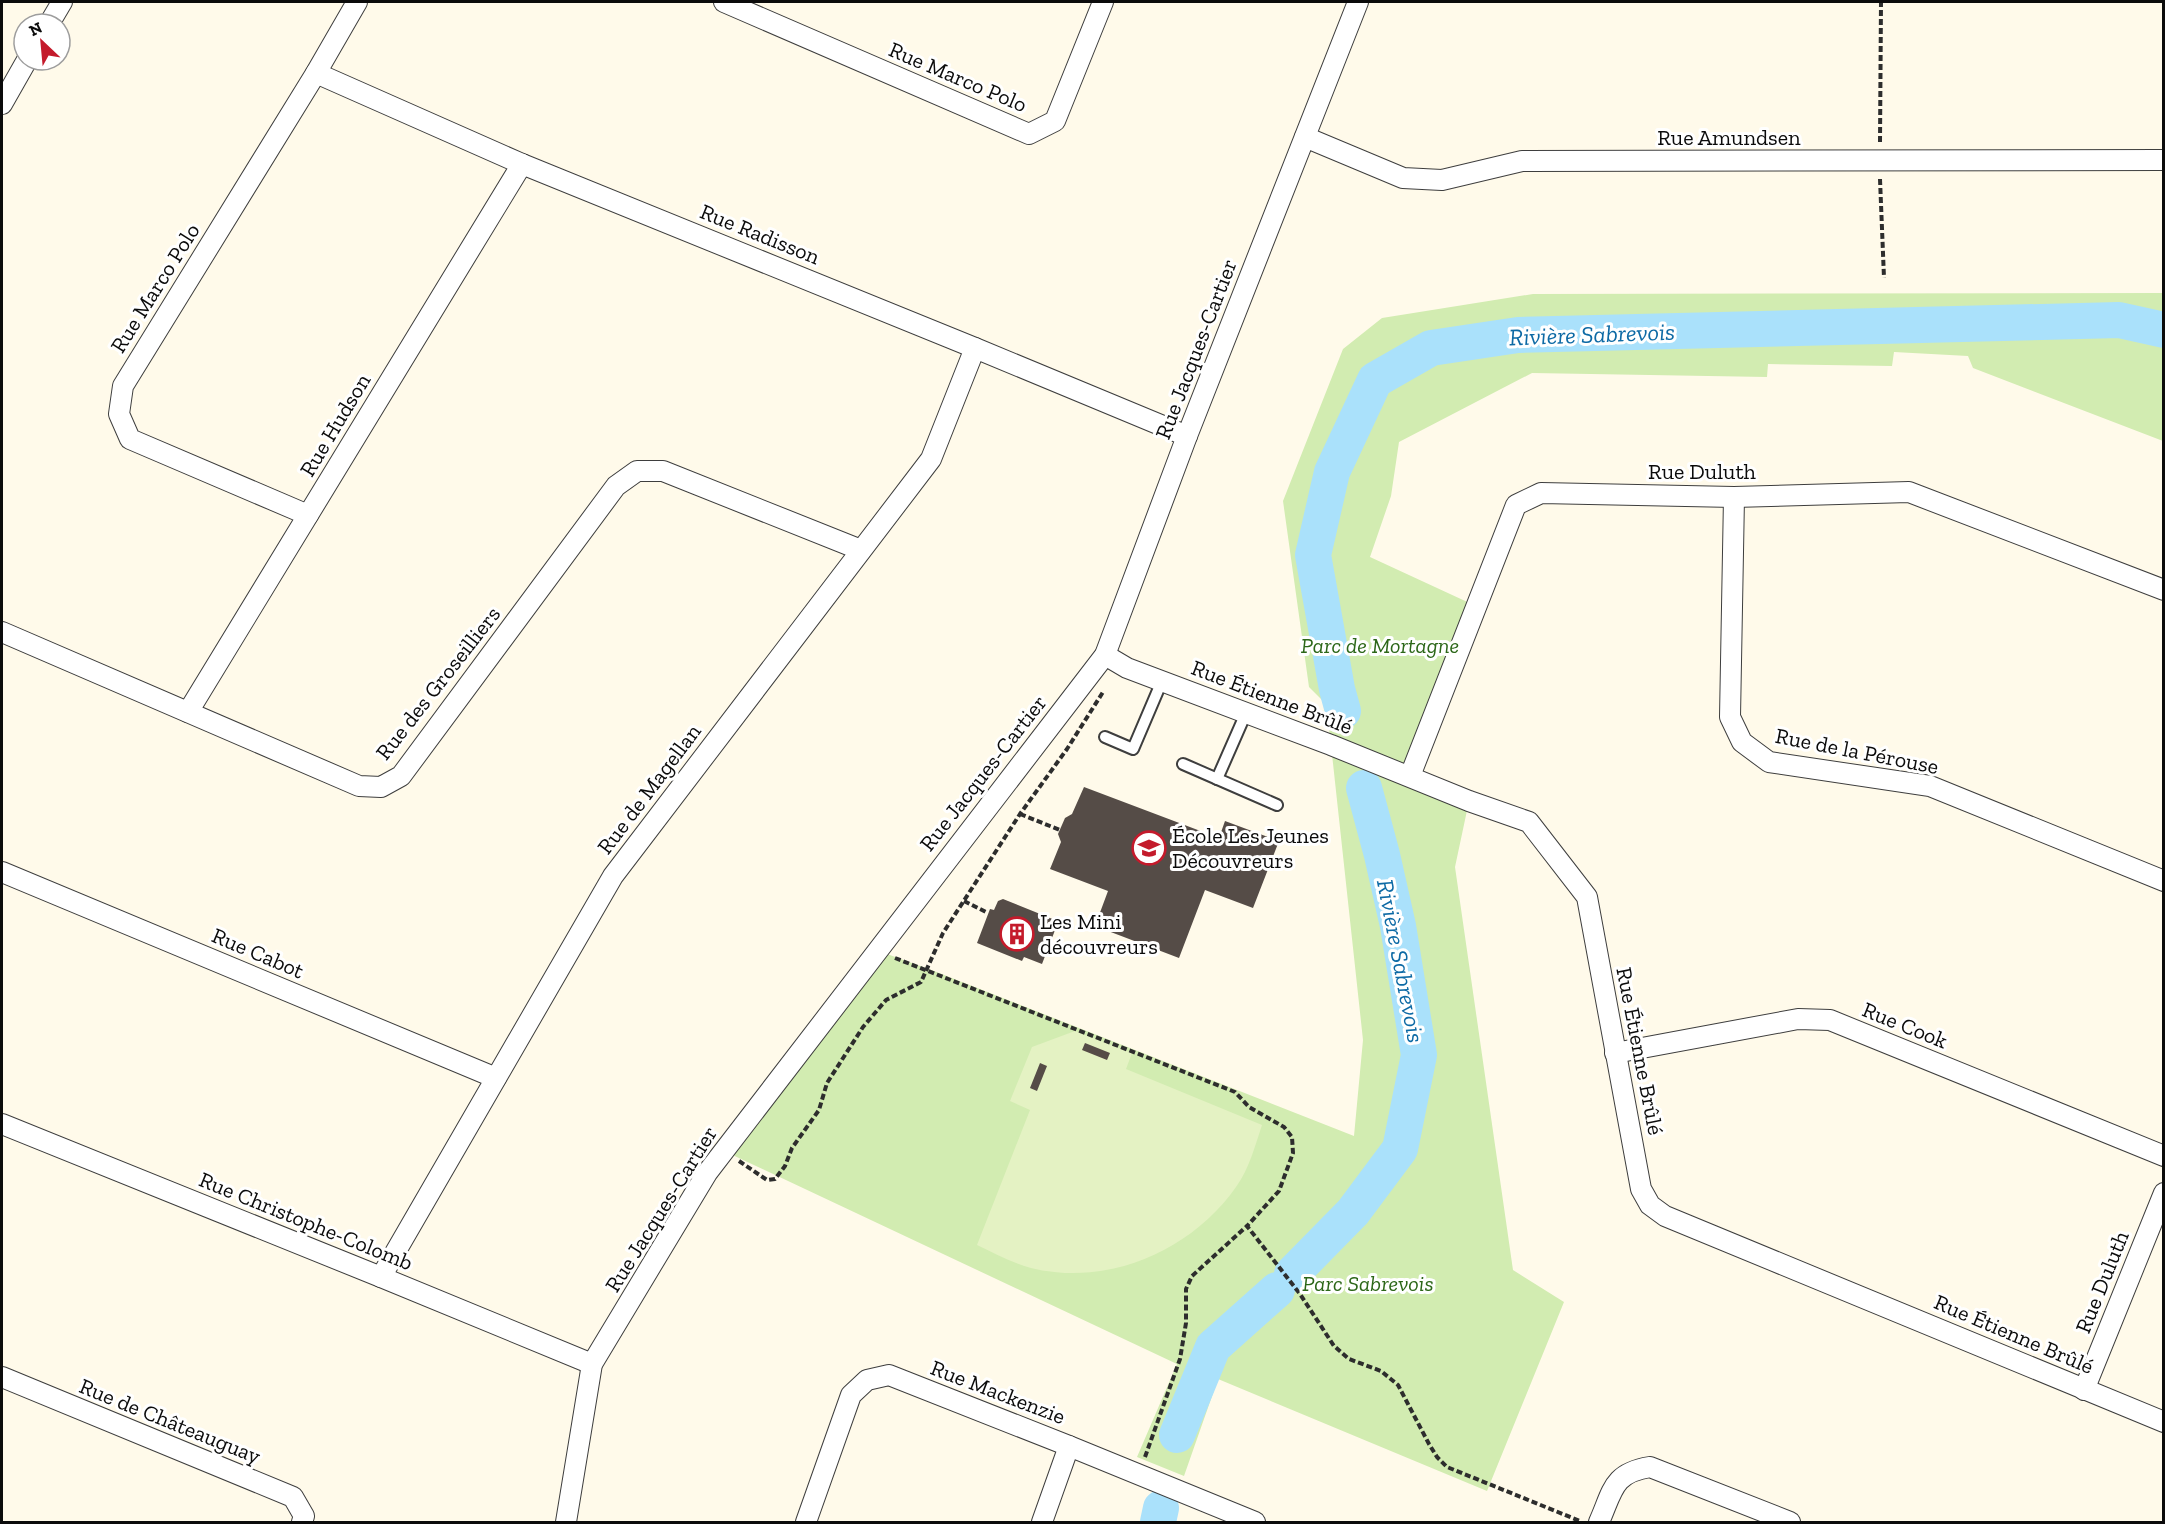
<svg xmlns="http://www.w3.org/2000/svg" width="2165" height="1524" font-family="'Zilla Slab',serif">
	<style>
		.park { fill: #d2ecb1 }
		.pitch { fill: #e4f2c3 }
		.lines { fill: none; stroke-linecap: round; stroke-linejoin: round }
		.river { stroke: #aae1fb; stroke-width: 36 }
		.building { fill: #554c47 }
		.service-casing { stroke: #3e3e3e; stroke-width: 14 }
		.minor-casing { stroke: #3e3e3e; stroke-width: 22 }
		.path { stroke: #2d2d2d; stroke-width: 4; stroke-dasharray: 6 3; stroke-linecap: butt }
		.service { stroke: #fff; stroke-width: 10 }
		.minor { stroke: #fff; stroke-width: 20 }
		.labels { text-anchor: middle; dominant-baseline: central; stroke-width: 6; stroke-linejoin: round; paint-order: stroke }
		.street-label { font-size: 22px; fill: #0b0b0b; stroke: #fff }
		.park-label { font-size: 22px; font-style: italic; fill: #2c6718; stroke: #fff }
		.poi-label { font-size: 22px; fill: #0b0b0b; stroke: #fff; text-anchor: start }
		.water-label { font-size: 24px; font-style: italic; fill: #0d6aa5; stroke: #fff }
	</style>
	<rect width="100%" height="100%" fill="#fffaea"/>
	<polygon class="park" points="2163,293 2163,441 1973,368 1968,356 1894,352 1892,366 1768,364 1767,377 1532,373 1399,442 1391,496 1370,557 1476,606 1410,776 1469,801 1455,867 1513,1270 1564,1302 1487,1491 1218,1379 1184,1476 1137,1457 1177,1364 724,1151 876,950 934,971 1354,1136 1363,1040 1331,745 1326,704 1309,687 1283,501 1343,349 1382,318 1533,294"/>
	<path class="pitch" d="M1075 1031 1132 1053 1126 1069 1262 1125C1255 1146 1249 1169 1236 1187 1191 1251 1108 1287 1031 1268 1012 1263 994 1253 977 1245L1030 1110 1010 1101 1032 1047Z"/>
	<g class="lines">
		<g class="river">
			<polyline points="1343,711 1337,689 1313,555 1332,472 1375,380 1431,348 1518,335 2119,320 2164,330"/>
			<polyline points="1292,1274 1353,1212 1400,1149 1419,1055 1398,926 1382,855 1364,788"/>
			<polyline points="1177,1435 1213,1347 1277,1290"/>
			<polyline points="1158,1522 1161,1508"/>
		</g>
	</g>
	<g class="building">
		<polygon points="1084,787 1219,838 1225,821 1279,841 1253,908 1205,890 1179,958 1095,926 1108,891 1050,869 1061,842 1058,834 1065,818 1072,814"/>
		<polygon points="1003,899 1055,920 1057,925 1042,964 1024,957 1022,961 977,943 990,909 994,910 998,901"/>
		<polygon points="1085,1043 1110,1053 1107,1060 1082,1050"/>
		<polygon points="1040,1063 1047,1066 1037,1091 1030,1088"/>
	</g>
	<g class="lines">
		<g class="service-casing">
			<g id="service">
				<polyline points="1105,737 1133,749 1162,681"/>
				<polyline points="1183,764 1277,805"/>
				<polyline points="1217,779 1246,713"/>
			</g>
		</g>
		<g class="minor-casing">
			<g id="minor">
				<polyline points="724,2 1029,134 1055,121 1103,2"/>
				<polyline points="49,24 62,2"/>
				<polyline points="316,73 522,164 975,348 1187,436"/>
				<polyline points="2,104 27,60"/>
				<polyline points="1305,137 1403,178 1442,180 1522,161 2164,160"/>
				<polyline points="1734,497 1730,717 1742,742 1769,762 1930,786 2164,881"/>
				<polyline points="308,515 130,439 119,414 123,386 316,73 357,2"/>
				<polyline points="2,632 359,786 381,787 401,776 616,486 637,471 663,471 861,550"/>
				<polyline points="1105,655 1127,668 1331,745 1469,801 1529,822 1587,897 1641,1189 1650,1205 1665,1216 2164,1422"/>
				<polyline points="188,712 522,164"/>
				<polyline points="1410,776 1516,505 1541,493 1734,497 1909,492 2164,590"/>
				<polyline points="2,872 496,1078"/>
				<polyline points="1615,1053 1798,1019 1830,1020 2164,1156"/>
				<polyline points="2,1124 381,1277 592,1364"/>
				<polyline points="381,1277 613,876 931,459 975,348"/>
				<polyline points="2,1377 293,1497 304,1516 302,1522"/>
				<polyline points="2084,1390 2164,1193"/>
				<polyline points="566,1522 592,1364 707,1173 1105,655 1187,436 1358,2"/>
				<polyline points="806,1522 851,1395 867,1380 889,1375 1069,1446 1255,1522"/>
				<polyline points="1042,1522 1069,1446"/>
				<path d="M1599 1522C1613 1491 1612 1473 1650 1467L1790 1522"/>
			</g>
		</g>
		<g class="path">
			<polyline points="1880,142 1881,2"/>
			<polyline points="1880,179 1884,278"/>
			<polyline points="1020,814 1060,830"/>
			<polyline points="964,901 988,913"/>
			<polyline points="895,958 1235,1092 1249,1107 1284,1127 1292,1137 1293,1153 1279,1191 1247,1226"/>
			<polyline points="739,1161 767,1180 775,1179 785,1166 792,1148 819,1110 827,1083 863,1027 886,1000 921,982 943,933 1020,814 1067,749 1103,692"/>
			<polyline points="1145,1457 1180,1359 1186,1323 1186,1289 1192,1276 1247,1226 1300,1294 1334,1346 1349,1359 1381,1371 1398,1385 1429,1444 1437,1457 1447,1467 1580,1521"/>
		</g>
		<use href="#service" class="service"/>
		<use href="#minor" class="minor"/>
	</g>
	<defs>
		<g id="school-ring" transform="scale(1.725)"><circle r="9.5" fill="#fff" stroke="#c41a2b" stroke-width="1.5"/><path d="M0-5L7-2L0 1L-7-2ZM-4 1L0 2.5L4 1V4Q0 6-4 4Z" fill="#c41a2b"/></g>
		<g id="building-ring" transform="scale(1.725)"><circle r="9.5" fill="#fff" stroke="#c41a2b" stroke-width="1.5"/><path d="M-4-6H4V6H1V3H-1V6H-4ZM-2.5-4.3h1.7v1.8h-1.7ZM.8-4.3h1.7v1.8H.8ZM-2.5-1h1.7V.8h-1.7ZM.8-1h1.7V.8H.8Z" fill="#c41a2b"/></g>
	</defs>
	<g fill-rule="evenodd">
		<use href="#school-ring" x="1149" y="848"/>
		<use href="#building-ring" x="1017" y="934"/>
	</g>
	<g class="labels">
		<g class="street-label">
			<text transform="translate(958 77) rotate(23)">Rue Marco Polo</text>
			<text x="1729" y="137">Rue Amundsen</text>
			<text transform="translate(760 234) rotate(22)">Rue Radisson</text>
			<text transform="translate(155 288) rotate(-58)">Rue Marco Polo</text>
			<text transform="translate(1196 349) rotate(-69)">Rue Jacques-Cartier</text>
			<text transform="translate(335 425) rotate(-59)">Rue Hudson</text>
			<text x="1702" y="471">Rue Duluth</text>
			<text transform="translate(438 683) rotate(-52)">Rue des Groseilliers</text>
			<text transform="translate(1272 697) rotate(21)">Rue Étienne Brûlé</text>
			<text transform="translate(1857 751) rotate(11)">Rue de la Pérouse</text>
			<text transform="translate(983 773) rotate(-52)">Rue Jacques-Cartier</text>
			<text transform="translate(649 789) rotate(-53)">Rue de Magellan</text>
			<text transform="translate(258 953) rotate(23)">Rue Cabot</text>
			<text transform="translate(1905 1025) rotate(22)">Rue Cook</text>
			<text transform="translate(1640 1051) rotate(79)">Rue Étienne Brûlé</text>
			<text transform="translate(661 1209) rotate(-58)">Rue Jacques-Cartier</text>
			<text transform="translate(306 1221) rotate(22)">Rue Christophe-Colomb</text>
			<text transform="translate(2102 1282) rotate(-68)">Rue Duluth</text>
			<text transform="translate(2014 1334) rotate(23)">Rue Étienne Brûlé</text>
			<text transform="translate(998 1392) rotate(21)">Rue Mackenzie</text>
			<text transform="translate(170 1421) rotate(22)">Rue de Châteauguay</text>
		</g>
		<g class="park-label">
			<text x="1380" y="645">Parc de Mortagne</text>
			<text x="1368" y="1283">Parc Sabrevois</text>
		</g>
		<g class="poi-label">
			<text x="1172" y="835">École Les Jeunes<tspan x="1172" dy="25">Découvreurs</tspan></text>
			<text x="1040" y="921">Les Mini<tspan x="1040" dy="25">découvreurs</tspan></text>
		</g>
		<g class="water-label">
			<text transform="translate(1592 334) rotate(-2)">Rivière Sabrevois</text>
			<text transform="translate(1401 961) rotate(79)">Rivière Sabrevois</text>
		</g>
	</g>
	<rect width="2165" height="1524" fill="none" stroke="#0b0b0b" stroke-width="6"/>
	<g transform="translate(42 42) rotate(334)"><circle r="28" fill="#ffffff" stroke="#9d9d9d" stroke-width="1.5"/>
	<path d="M0-4.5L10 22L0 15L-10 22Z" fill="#c41a2b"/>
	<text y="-9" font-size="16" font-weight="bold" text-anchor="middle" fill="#0b0b0b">N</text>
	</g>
</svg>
